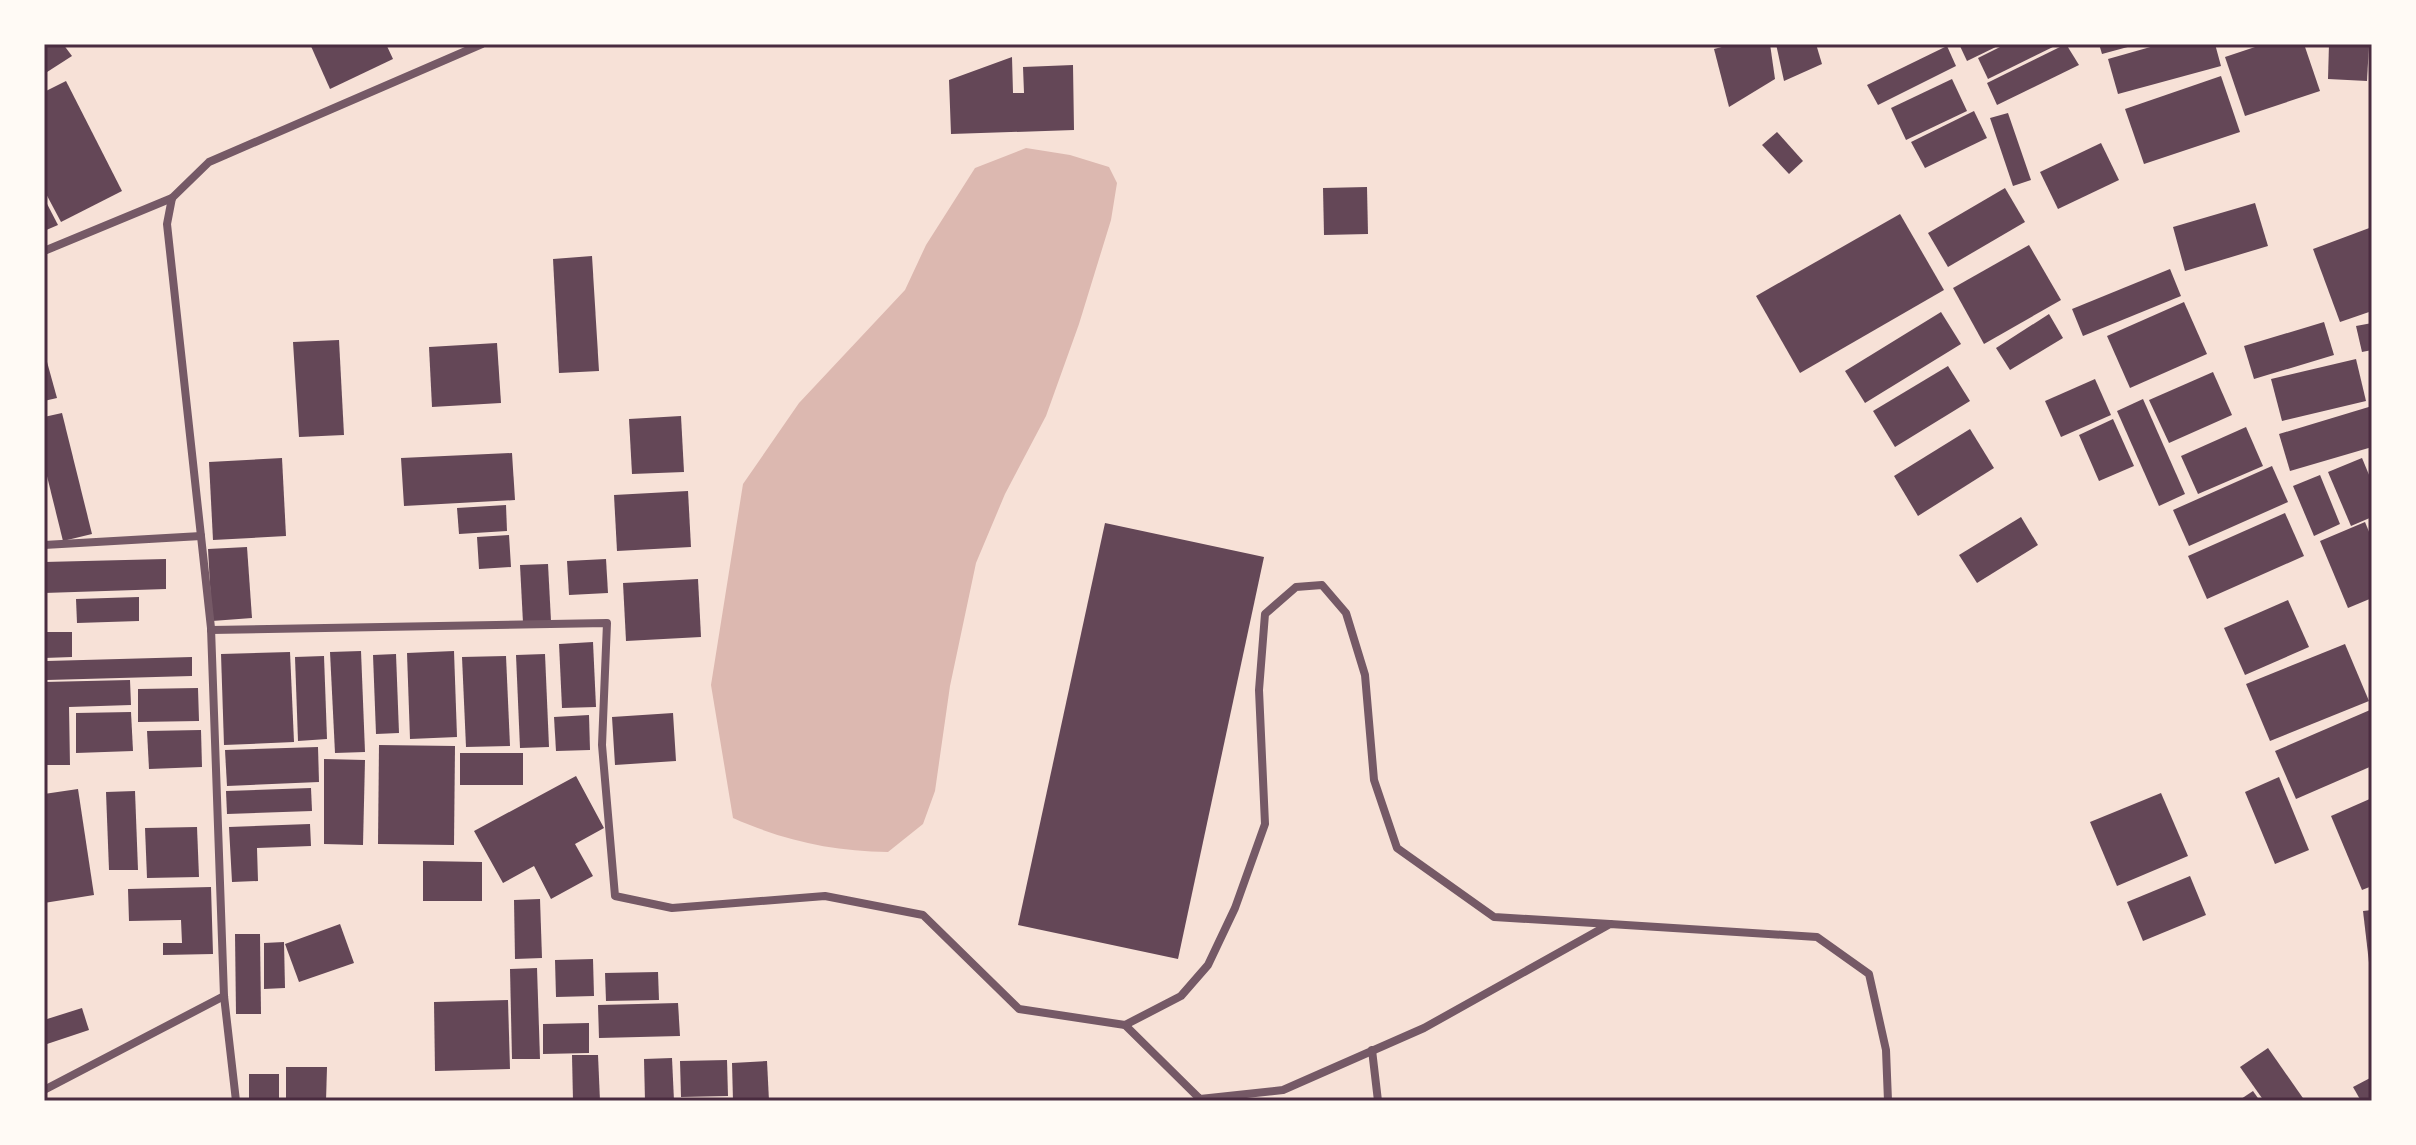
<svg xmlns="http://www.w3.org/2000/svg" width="2416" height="1145" font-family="Mulish,sans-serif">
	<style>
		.water { fill: #dcb8b0 }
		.building { fill: #644757 }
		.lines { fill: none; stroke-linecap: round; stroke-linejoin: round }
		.minor { stroke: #755966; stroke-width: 8 }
		.neatline { fill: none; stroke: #4a2c40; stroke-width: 3 }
	</style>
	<rect width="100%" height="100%" fill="#f7e1d7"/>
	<path class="water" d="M1026 148 1070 155 1109 167 1117 183 1111 220 1079 324 1046 416 1005 494 976 563 950 686 935 791 923 824 888 852C832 851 785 841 733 818L711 685 743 484 799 403 905 290 926 245 975 168Z"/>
	<g class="building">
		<polygon points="44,44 63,44 72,56 44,74"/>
		<polygon points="310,44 386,44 393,59 330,89"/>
		<polygon points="1733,44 1770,44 1775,79 1729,107 1714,49"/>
		<polygon points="1776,44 1816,44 1822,64 1784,81"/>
		<polygon points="1959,44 2002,44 1967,61"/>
		<polygon points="2006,44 2059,44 1988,79 1978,58"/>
		<polygon points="2066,44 2079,65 1997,105 1987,83"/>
		<polygon points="2099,44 2135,44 2135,45 2102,54"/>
		<polygon points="2161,44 2215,44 2221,66 2118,94 2108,59"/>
		<polygon points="2264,44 2304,44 2320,91 2245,116 2225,57"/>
		<polygon points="2329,44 2369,44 2367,81 2328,79"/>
		<polygon points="1947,46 1956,66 1878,105 1867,85"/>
		<polygon points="1012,57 1013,93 1024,93 1023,67 1073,65 1074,130 951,134 949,80"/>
		<polygon points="2221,76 2240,132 2144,164 2125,109"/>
		<polygon points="1952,79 1967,111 1906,140 1891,108"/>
		<polygon points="66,81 122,191 61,222 44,190 44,92"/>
		<polygon points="1974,111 1987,138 1925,168 1911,142"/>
		<polygon points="2008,113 2031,180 2013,186 1990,118"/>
		<polygon points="1777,132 1803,161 1789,174 1762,145"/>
		<polygon points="2101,143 2119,180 2058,209 2040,172"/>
		<polygon points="1367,187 1368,234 1324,235 1323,188"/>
		<polygon points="2005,188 2025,222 1948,267 1928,233"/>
		<polygon points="44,198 58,225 44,231"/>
		<polygon points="2255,203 2268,246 2185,271 2173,227"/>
		<polygon points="1900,214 1944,290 1800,373 1756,296"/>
		<polygon points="2372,227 2372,311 2340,322 2313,249"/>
		<polygon points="2029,245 2061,300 1984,344 1953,288"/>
		<polygon points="592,256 599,371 559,373 553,259"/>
		<polygon points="2170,269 2181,296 2083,336 2072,309"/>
		<polygon points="2184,302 2207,354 2130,388 2107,336"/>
		<polygon points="1941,312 1961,344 1865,403 1845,371"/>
		<polygon points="2049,314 2063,338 2010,370 1996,348"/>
		<polygon points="2324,322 2334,355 2254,379 2244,346"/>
		<polygon points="2372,323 2372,350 2362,352 2356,326"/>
		<polygon points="339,340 344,435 299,437 293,342"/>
		<polygon points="497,343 501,403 432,407 429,347"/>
		<polygon points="44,351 57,398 44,401"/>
		<polygon points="2356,359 2366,401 2282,421 2271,379"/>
		<polygon points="1948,366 1970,401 1895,447 1873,411"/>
		<polygon points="2213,372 2232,415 2169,443 2149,400"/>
		<polygon points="2095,379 2111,415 2061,437 2045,401"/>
		<polygon points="2143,399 2185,494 2159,506 2117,411"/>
		<polygon points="2372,406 2372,447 2290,471 2279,434"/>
		<polygon points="62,413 92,534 63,541 44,464 44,417"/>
		<polygon points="681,416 684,472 632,474 629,419"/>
		<polygon points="2113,419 2134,466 2099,481 2079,435"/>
		<polygon points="2246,427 2263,466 2198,494 2181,456"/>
		<polygon points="1970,429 1994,468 1918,516 1894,476"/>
		<polygon points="512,453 515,500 404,506 401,458"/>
		<polygon points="282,458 286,536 213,540 209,462"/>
		<polygon points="2362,458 2372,482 2372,517 2351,526 2328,472"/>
		<polygon points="2272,466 2288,502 2189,546 2173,510"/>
		<polygon points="2320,475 2340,524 2314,536 2293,486"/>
		<polygon points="688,491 691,547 617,551 614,495"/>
		<polygon points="506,505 507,531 459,534 457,508"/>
		<polygon points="2285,513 2304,556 2207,599 2188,556"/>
		<polygon points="2021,517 2038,545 1977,583 1959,555"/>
		<polygon points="2365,522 2372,539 2372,598 2348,608 2320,541"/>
		<polygon points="1105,523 1264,557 1178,959 1018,925"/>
		<polygon points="509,535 511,567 479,569 477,537"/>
		<polygon points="247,547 252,618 212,621 208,549"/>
		<polygon points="166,559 166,589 44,593 44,562"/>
		<polygon points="606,559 608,593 569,595 567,561"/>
		<polygon points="548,564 551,621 523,623 520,565"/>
		<polygon points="698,579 701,637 626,641 623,583"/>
		<polygon points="139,597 139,621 77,623 76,599"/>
		<polygon points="2288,600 2309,647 2245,675 2224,628"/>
		<polygon points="44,632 72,632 72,657 44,658"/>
		<polygon points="593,642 596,707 562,708 559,644"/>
		<polygon points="2345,644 2369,701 2270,741 2246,684"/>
		<polygon points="361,651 365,752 335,753 330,652"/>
		<polygon points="454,651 457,737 410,739 407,653"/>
		<polygon points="290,652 294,742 224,745 221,654"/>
		<polygon points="396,654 399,733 376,734 373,655"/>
		<polygon points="545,654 549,747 520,748 516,655"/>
		<polygon points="324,656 327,739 298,741 295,657"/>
		<polygon points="506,656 510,746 466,747 462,657"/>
		<polygon points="192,657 192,676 47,680 47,661"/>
		<polygon points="130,680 131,705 69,707 70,765 44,765 44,682"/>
		<polygon points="198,688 199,721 138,722 138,689"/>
		<polygon points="2370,710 2372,766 2296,799 2275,751"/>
		<polygon points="131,712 133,751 76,753 76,713"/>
		<polygon points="673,713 676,761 615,765 612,717"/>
		<polygon points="589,715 590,750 556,751 554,717"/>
		<polygon points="201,730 202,767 149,769 147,731"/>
		<polygon points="379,745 455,746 454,845 378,844"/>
		<polygon points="318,747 319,782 227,786 225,750"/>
		<rect x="460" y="753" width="63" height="32"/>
		<polygon points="324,759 365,760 363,845 324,844"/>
		<polygon points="576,776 604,828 575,844 593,876 551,899 534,866 503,883 474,831"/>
		<polygon points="2279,777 2309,850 2275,864 2245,792"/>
		<polygon points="311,788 312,811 227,814 226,791"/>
		<polygon points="78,789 94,895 44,903 44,794"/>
		<polygon points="135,791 138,870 109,870 106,792"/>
		<polygon points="2161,793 2188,856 2117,886 2090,822"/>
		<polygon points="2372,798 2372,886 2362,890 2331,816"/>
		<polygon points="310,824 311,846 257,848 258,881 232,882 229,827"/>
		<polygon points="197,827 199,877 147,878 145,828"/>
		<polygon points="423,861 482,862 482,901 423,901"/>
		<polygon points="2190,876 2206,915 2143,941 2127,902"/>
		<polygon points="211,887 213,954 163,955 163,943 182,943 181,920 129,921 128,889"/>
		<polygon points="540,899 542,958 515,959 514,900"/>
		<polygon points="2372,910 2372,971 2370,971 2363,911"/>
		<polygon points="340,924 354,963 299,982 285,944"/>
		<polygon points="235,934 260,934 261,1014 236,1014"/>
		<polygon points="284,942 285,988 264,989 264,943"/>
		<polygon points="593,959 594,996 556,997 555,960"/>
		<polygon points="537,968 540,1059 512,1059 510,969"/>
		<polygon points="658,972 659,1000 606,1001 605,973"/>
		<polygon points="508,1000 510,1069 435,1071 434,1002"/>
		<polygon points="678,1003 680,1036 599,1038 598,1005"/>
		<polygon points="82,1008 89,1030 44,1045 44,1020"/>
		<polygon points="589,1023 589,1053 543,1054 543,1024"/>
		<polygon points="2268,1048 2305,1101 2264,1101 2240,1067"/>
		<polygon points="572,1055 598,1055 600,1101 573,1101"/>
		<polygon points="672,1058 674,1101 645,1101 644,1059"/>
		<polygon points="727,1060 728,1096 681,1097 680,1061"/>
		<polygon points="767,1061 769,1101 733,1101 732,1063"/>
		<polygon points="286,1067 327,1067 326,1101 286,1101"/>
		<rect x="249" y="1074" width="30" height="27"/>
		<polygon points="2372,1077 2372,1101 2361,1101 2353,1087"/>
		<polygon points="2253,1091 2260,1101 2238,1101"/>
	</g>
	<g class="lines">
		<g class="minor">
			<polyline points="44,251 172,198"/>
			<polyline points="44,545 201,536"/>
			<polyline points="211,630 607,623 602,745 615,896 672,908 825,896 923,915 1019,1009 1125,1025 1200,1099 1283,1090 1424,1028 1610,924 1817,937 1869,974 1886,1050 1888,1101"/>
			<polyline points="1125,1025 1181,996 1208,965 1235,908 1265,824 1259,690 1265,614 1296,587 1322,585 1346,613 1365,675 1374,780 1397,848 1494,917 1610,924"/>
			<polyline points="1372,1050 1378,1101"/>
			<polyline points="44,1090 224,996"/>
			<polyline points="236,1101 224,996 211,628 167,224 172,198 209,162 482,44"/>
		</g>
	</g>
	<rect width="2416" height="1145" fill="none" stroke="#fffaf5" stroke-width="92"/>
	<rect x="46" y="46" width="2324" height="1053" class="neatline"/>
</svg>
